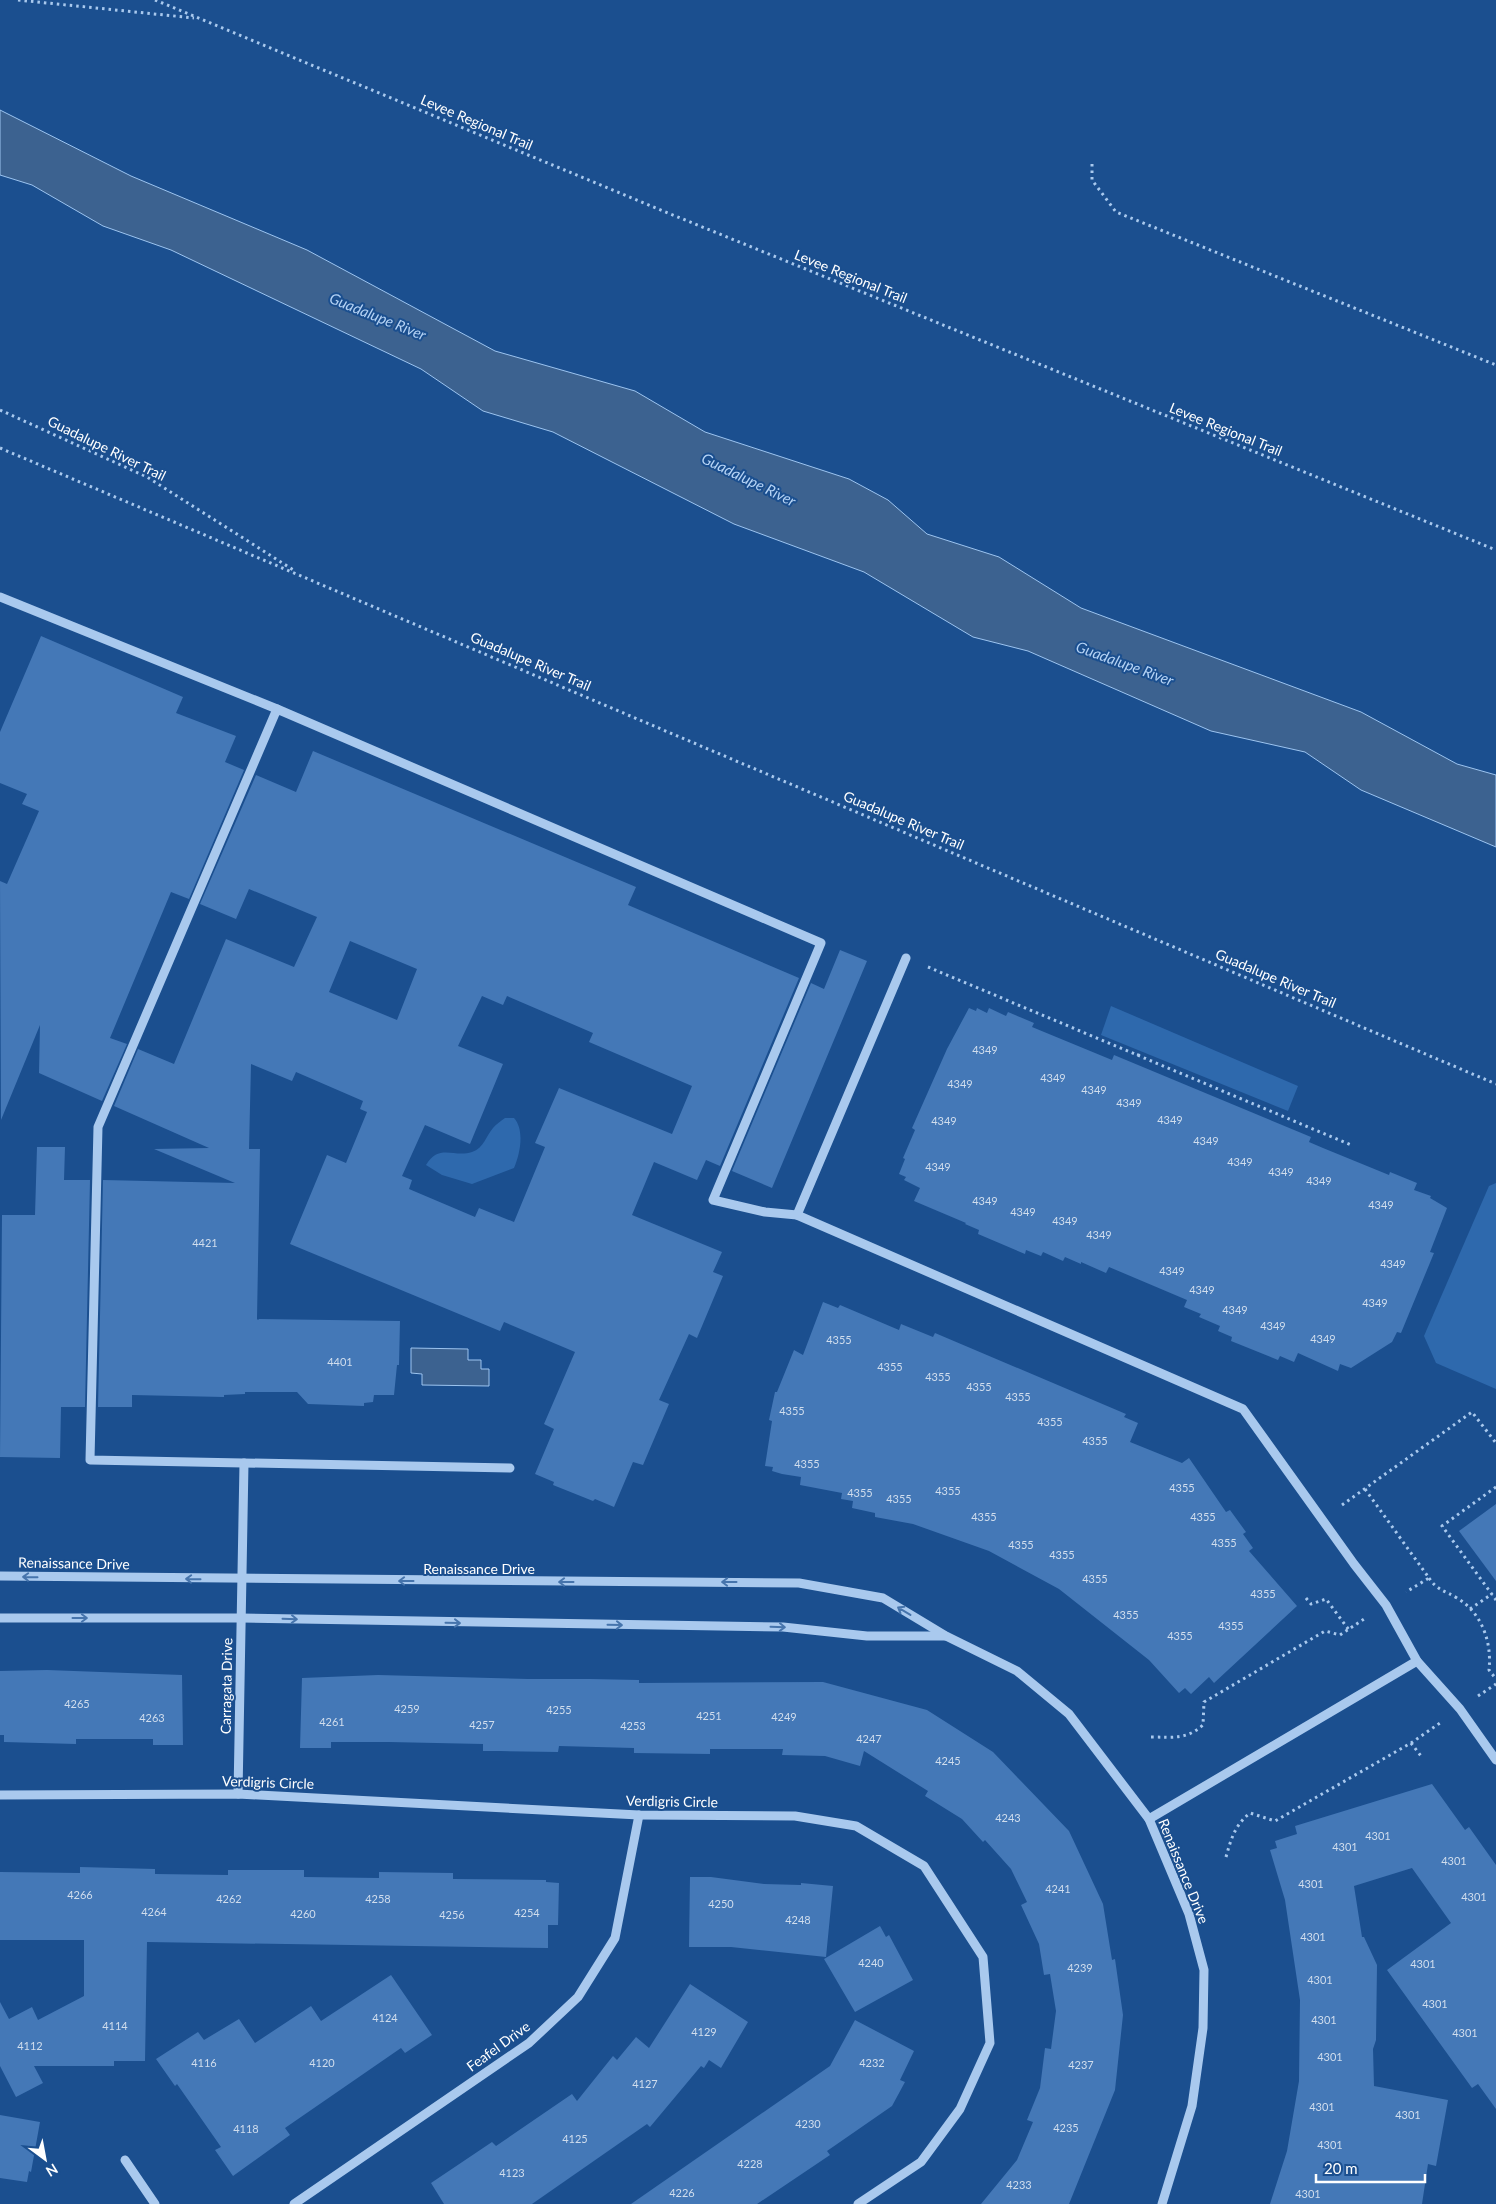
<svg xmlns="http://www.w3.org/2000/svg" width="1496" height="2204" font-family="Lato,sans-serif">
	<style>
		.green { fill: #2e69ad }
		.water { fill: #3c6290; stroke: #9cc4f0 }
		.building { fill: #4478b7; fill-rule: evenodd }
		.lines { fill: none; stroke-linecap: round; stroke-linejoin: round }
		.path { stroke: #a9c9ee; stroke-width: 3; stroke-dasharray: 2.5 4; stroke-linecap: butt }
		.minor { stroke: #a9c9ee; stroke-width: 9 }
		.oneway { stroke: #4674ac }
		.labels { text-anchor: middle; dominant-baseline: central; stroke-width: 4; stroke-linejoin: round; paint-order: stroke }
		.number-label { font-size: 11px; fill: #d0dded }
		.street-label { font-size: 14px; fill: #fff; stroke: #1b4f8f }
		.water-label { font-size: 15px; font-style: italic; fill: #b5d3f5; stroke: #1b4f8f }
	</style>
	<rect width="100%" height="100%" fill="#1b4f8f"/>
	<g class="green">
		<polygon points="1111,1006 1298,1086 1288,1111 1101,1035"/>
		<path d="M505 1118H514C525 1130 520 1154 514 1168L472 1184 442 1175 426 1165C439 1143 454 1158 472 1152 484 1148 486 1136 493 1128 496 1124 501 1121 505 1118Z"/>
		<polygon points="1496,1183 1496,1389 1436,1363 1424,1336 1489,1186"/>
	</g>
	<g class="water">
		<polygon points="0,110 131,176 307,250 495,351 635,391 705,432 849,479 888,500 927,534 999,557 1081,608 1361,712 1457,764 1496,775 1496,847 1361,790 1305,752 1211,731 1028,651 973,637 864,572 734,524 553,432 483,411 421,369 171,250 103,226 32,185 0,175"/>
		<polygon points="411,1348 468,1349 468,1360 481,1360 481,1369 489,1369 489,1386 422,1385 422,1374 411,1373"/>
	</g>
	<g class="building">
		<polygon points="41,636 183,697 176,713 236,736 225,762 244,770 189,899 171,892 110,1038 127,1044 102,1101 39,1073 40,1025 1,1120 0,881 7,884 39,811 22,804 27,794 0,783 0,732"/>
		<path d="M313 751 636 887 628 905 799 978 720 1166 706 1160 697 1180 654 1162 632 1215 722 1252 713 1272 723 1276 697 1338 689 1334 659 1400 669 1404 643 1465 633 1462 614 1507 595 1499 593 1501 553 1485 554 1482 535 1474 554 1429 544 1424 575 1352 504 1322 500 1331 290 1244 327 1155 346 1163 367 1112 360 1109 363 1101 296 1072 292 1081 251 1064 249 1149H260L257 1319 258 1320 259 1319 400 1321 399 1365H397L394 1395H374L373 1402 364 1403V1406L308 1404 297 1392H245V1394L224 1395V1397L132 1395V1407H98L103 1180 235 1183 154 1149 209 1148 114 1106 138 1049 174 1064 226 939 294 967 317 917 249 889 236 919 200 904 256 775 296 792ZM350 941 417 969 397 1020 329 992ZM482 996 503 1005 507 996 593 1033 589 1042 692 1086 672 1134 559 1088 535 1143 545 1147 514 1222 479 1208 475 1217 409 1189 412 1180 402 1176 425 1125 470 1144 503 1064 458 1046Z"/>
		<polygon points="840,950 867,961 772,1188 732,1171 811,983 824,989"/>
		<polygon points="969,1008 976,1011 977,1008 987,1013 989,1008 1006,1016 1008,1012 1034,1023 1032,1027 1112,1060 1114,1055 1311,1137 1309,1142 1323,1148 1389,1175 1390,1172 1417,1183 1414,1190 1431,1196 1430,1198 1447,1208 1430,1252 1434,1253 1401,1333 1397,1332 1392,1342 1351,1368 1340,1364 1338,1371 1298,1353 1294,1362 1280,1356 1278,1360 1231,1341 1232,1337 1218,1331 1220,1326 1199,1317 1201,1314 1184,1307 1187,1300 1109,1267 1106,1273 1081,1262 1081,1264 1065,1257 1063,1261 1043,1252 1041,1256 1026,1250 1025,1254 978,1234 979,1230 965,1224 966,1223 914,1201 920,1188 904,1180 906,1177 899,1174 905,1159 903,1158 915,1130 912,1128 947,1049"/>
		<polygon points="37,1147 65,1147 64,1180 90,1180 85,1407 61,1407 60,1458 0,1457 2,1215 35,1215"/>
		<polygon points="823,1302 838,1308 840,1305 899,1330 901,1324 933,1337 935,1333 1126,1414 1124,1417 1138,1423 1130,1442 1182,1463 1189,1458 1226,1512 1230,1510 1246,1532 1243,1534 1253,1548 1249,1551 1297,1606 1214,1683 1209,1677 1191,1694 1185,1688 1179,1693 1149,1660 1059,1589 989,1551 913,1524 875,1517 875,1513 852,1508 853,1501 841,1499 842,1493 800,1485 801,1477 782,1474 772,1471 773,1467 765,1466 772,1421 769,1420 775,1392 777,1392 794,1350 803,1355"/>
		<polygon points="1496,1504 1496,1581 1459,1531"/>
		<polygon points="47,1670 182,1675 183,1745 153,1745 153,1739 76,1739 76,1744 4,1742 4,1735 0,1735 0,1671"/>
		<polygon points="378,1675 528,1679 590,1679 639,1680 639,1683 823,1682 927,1710 993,1752 1069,1831 1103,1904 1112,1960 1115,1959 1123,2015 1115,2090 1069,2204 981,2204 1017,2160 1033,2122 1027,2120 1040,2088 1045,2048 1051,2049 1056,2011 1050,1974 1044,1975 1039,1944 1021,1905 1027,1902 1011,1869 985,1840 983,1842 962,1819 925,1796 928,1791 864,1751 860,1766 825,1756 782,1755 783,1749 710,1749 710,1754 634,1753 634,1748 559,1746 558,1752 500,1751 483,1751 483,1744 389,1742 331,1742 331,1748 300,1748 302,1678"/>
		<polygon points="1432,1784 1465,1830 1469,1827 1496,1865 1496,2109 1478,2084 1472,2088 1387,1970 1451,1923 1412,1868 1354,1886 1362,1937 1364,1937 1377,1965 1376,2040 1373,2049 1374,2086 1448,2100 1436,2166 1428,2164 1422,2204 1270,2204 1287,2151 1299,2081 1300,2000 1285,1900 1270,1850 1277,1848 1275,1841 1297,1834 1295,1826"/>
		<polygon points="80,1867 155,1869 155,1874 228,1875 228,1870 304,1870 304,1877 379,1878 379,1872 453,1873 453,1879 546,1880 546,1882 559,1883 558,1925 548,1925 548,1948 147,1942 145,2061 114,2061 114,2066 34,2066 43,2083 16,2097 0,2066 0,2002 9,2019 32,2007 38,2020 84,1996 84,1940 0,1940 0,1872 80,1873"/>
		<polygon points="690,1877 711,1877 764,1884 801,1885 801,1883 833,1886 826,1957 731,1947 689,1947"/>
		<polygon points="880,1926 886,1937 889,1935 913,1980 855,2012 824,1959"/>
		<polygon points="391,1975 432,2035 405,2053 401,2048 285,2128 290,2135 233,2176 215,2150 221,2147 177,2084 175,2086 156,2059 198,2032 204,2040 239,2019 255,2043 311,2006 321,2021"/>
		<polygon points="690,1984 748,2022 721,2068 709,2060 704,2068 701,2066 650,2127 647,2124 532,2204 444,2204 431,2183 492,2142 496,2146 572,2094 577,2101 613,2056 617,2060 636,2037 649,2048"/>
		<polygon points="855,2020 914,2051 900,2080 905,2082 892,2106 827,2151 830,2155 757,2204 631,2204 830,2066"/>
		<polygon points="0,2115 40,2122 31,2172 29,2171 27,2182 0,2178"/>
	</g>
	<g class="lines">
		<g class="path">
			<polyline points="18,0 194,18"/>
			<polyline points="155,0 668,213 1496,550"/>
			<polyline points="1092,164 1092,180 1116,212 1496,365"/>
			<polyline points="0,410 147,477 295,571"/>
			<polyline points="0,448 1496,1084"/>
			<polyline points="928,967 1351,1145"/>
			<polyline points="1138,1056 1140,1050"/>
			<polyline points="1496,1487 1442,1526 1496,1600"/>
			<polyline points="1365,1489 1429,1578 1406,1592"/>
			<polyline points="1342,1505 1472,1412 1496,1443"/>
			<path d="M1429 1578C1438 1591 1444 1590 1457 1598 1482 1613 1492 1642 1489 1670L1496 1679"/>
			<polyline points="1306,1598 1311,1604 1326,1599 1349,1630"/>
			<polyline points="1470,1609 1492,1594"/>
			<polyline points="1478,1696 1496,1684"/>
			<path d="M1151 1737C1173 1737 1186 1740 1203 1725L1204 1702 1325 1631 1340 1635 1367 1617"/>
			<polyline points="1411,1743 1421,1756"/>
			<path d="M1226 1857C1231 1839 1235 1825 1250 1813L1275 1821 1411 1743 1440 1723"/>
		</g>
		<g class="minor">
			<polyline points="0,597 277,709"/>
			<polyline points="797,1215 906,958"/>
			<polyline points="510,1468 90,1460 98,1127 277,709 821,943 713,1200 765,1212 797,1215 1243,1409 1354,1564 1386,1605 1417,1661 1460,1709 1496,1760"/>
			<polyline points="0,1576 799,1583 883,1598 946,1636 1017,1671 1069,1714 1149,1819 1189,1914 1204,1970 1203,2028 1192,2106 1162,2204"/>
			<polyline points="0,1618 241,1618 783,1627 867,1636 945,1636"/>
			<polyline points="238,1794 244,1463"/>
			<polyline points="0,1795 238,1794 639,1815 795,1816 856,1826 924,1866 983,1957 990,2043 960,2109 921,2162 858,2204"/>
			<polyline points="1149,1819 1417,1661"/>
			<polyline points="125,2160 155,2204"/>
			<polyline points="294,2204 529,2043 578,1997 615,1938 639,1815"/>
		</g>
	</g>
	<defs><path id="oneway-shaft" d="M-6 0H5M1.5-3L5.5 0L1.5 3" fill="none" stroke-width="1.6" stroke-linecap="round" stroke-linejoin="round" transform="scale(1.25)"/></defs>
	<g class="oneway">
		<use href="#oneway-shaft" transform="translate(30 1577) rotate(-179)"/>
		<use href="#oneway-shaft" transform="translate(193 1579) rotate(-179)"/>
		<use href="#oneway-shaft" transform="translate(406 1581) rotate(-180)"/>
		<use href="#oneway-shaft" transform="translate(566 1582) rotate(-180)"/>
		<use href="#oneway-shaft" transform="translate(729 1582) rotate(-180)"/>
		<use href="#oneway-shaft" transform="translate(904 1611) rotate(-149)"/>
		<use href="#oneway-shaft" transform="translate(80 1618)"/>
		<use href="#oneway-shaft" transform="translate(290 1619) rotate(2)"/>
		<use href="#oneway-shaft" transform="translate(453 1623) rotate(1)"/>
		<use href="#oneway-shaft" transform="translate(615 1625) rotate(1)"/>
		<use href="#oneway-shaft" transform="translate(778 1627) rotate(2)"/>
	</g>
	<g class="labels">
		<g class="number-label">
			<text x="985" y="1049">4349</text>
			<text x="1053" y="1077">4349</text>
			<text x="960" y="1083">4349</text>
			<text x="1094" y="1089">4349</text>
			<text x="1129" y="1102">4349</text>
			<text x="1170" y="1119">4349</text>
			<text x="944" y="1120">4349</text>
			<text x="1206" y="1140">4349</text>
			<text x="1240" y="1161">4349</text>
			<text x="938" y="1166">4349</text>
			<text x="1281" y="1171">4349</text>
			<text x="1319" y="1180">4349</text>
			<text x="985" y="1200">4349</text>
			<text x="1381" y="1204">4349</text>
			<text x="1023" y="1211">4349</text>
			<text x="1065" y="1220">4349</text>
			<text x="1099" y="1234">4349</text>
			<text x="205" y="1242">4421</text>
			<text x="1393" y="1263">4349</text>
			<text x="1172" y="1270">4349</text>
			<text x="1202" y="1289">4349</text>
			<text x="1375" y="1302">4349</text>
			<text x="1235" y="1309">4349</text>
			<text x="1273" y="1325">4349</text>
			<text x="1323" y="1338">4349</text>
			<text x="839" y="1339">4355</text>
			<text x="340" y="1361">4401</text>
			<text x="890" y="1366">4355</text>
			<text x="938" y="1376">4355</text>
			<text x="979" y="1386">4355</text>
			<text x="1018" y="1396">4355</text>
			<text x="792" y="1410">4355</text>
			<text x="1050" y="1421">4355</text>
			<text x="1095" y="1440">4355</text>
			<text x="807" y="1463">4355</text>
			<text x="1182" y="1487">4355</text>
			<text x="948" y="1490">4355</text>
			<text x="860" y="1492">4355</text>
			<text x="899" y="1498">4355</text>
			<text x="984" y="1516">4355</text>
			<text x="1203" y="1516">4355</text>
			<text x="1224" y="1542">4355</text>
			<text x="1021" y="1544">4355</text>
			<text x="1062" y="1554">4355</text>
			<text x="1095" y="1578">4355</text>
			<text x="1263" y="1593">4355</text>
			<text x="1126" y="1614">4355</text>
			<text x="1231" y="1625">4355</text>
			<text x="1180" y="1635">4355</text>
			<text x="77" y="1703">4265</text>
			<text x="407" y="1708">4259</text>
			<text x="559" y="1709">4255</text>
			<text x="709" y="1715">4251</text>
			<text x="784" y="1716">4249</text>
			<text x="152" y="1717">4263</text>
			<text x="332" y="1721">4261</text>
			<text x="482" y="1724">4257</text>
			<text x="633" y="1725">4253</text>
			<text x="869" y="1738">4247</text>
			<text x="948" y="1760">4245</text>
			<text x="1008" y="1817">4243</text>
			<text x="1378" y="1835">4301</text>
			<text x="1345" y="1846">4301</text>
			<text x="1454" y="1860">4301</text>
			<text x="1311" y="1883">4301</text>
			<text x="1058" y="1888">4241</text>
			<text x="80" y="1894">4266</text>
			<text x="1474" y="1896">4301</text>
			<text x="229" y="1898">4262</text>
			<text x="378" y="1898">4258</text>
			<text x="721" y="1903">4250</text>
			<text x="154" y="1911">4264</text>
			<text x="527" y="1912">4254</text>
			<text x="303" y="1913">4260</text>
			<text x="452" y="1914">4256</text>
			<text x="798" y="1919">4248</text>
			<text x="1313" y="1936">4301</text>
			<text x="871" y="1962">4240</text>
			<text x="1423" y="1963">4301</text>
			<text x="1080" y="1967">4239</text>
			<text x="1320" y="1979">4301</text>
			<text x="1435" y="2003">4301</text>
			<text x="385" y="2017">4124</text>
			<text x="1324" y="2019">4301</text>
			<text x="115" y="2025">4114</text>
			<text x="704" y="2031">4129</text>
			<text x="1465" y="2032">4301</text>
			<text x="30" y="2045">4112</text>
			<text x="1330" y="2056">4301</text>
			<text x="204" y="2062">4116</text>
			<text x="322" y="2062">4120</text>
			<text x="872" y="2062">4232</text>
			<text x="1081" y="2064">4237</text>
			<text x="645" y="2083">4127</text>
			<text x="1322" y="2106">4301</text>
			<text x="1408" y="2114">4301</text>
			<text x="808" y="2123">4230</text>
			<text x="1066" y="2127">4235</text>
			<text x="246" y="2128">4118</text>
			<text x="575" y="2138">4125</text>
			<text x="1330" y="2144">4301</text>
			<text x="750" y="2163">4228</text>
			<text x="512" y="2172">4123</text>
			<text x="1019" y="2184">4233</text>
			<text x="682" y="2192">4226</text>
			<text x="1308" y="2193">4301</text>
		</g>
		<g class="street-label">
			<text transform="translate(477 122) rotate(23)">Levee Regional Trail</text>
			<text transform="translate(851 276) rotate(22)">Levee Regional Trail</text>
			<text transform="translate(1226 429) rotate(22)">Levee Regional Trail</text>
			<text transform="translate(107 448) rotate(26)">Guadalupe River Trail</text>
			<text transform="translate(531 661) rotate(23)">Guadalupe River Trail</text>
			<text transform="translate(904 820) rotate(23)">Guadalupe River Trail</text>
			<text transform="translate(1276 978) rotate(23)">Guadalupe River Trail</text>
			<text transform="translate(74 1563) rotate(1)">Renaissance Drive</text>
			<text x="479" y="1568">Renaissance Drive</text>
			<text transform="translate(226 1686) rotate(-89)">Carragata Drive</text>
			<text transform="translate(268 1782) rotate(2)">Verdigris Circle</text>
			<text transform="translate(672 1801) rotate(1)">Verdigris Circle</text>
			<text transform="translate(1184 1871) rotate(68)">Renaissance Drive</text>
			<text transform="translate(498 2046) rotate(-36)">Feafel Drive</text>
		</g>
		<g class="water-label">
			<text transform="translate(378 316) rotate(22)">Guadalupe River</text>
			<text transform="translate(749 479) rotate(26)">Guadalupe River</text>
			<text transform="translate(1125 663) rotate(20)">Guadalupe River</text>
		</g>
	</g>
	<g transform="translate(45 2159) rotate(148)" stroke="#1b4f8f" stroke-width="4" paint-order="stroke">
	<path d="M0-4L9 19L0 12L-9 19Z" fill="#ffffff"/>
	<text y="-8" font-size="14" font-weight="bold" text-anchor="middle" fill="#ffffff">N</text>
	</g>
	<path d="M1316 2174v8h109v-8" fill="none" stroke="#ffffff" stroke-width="2.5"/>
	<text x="1324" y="2174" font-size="15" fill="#ffffff" stroke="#1b4f8f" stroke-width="4" paint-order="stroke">20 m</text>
</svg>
